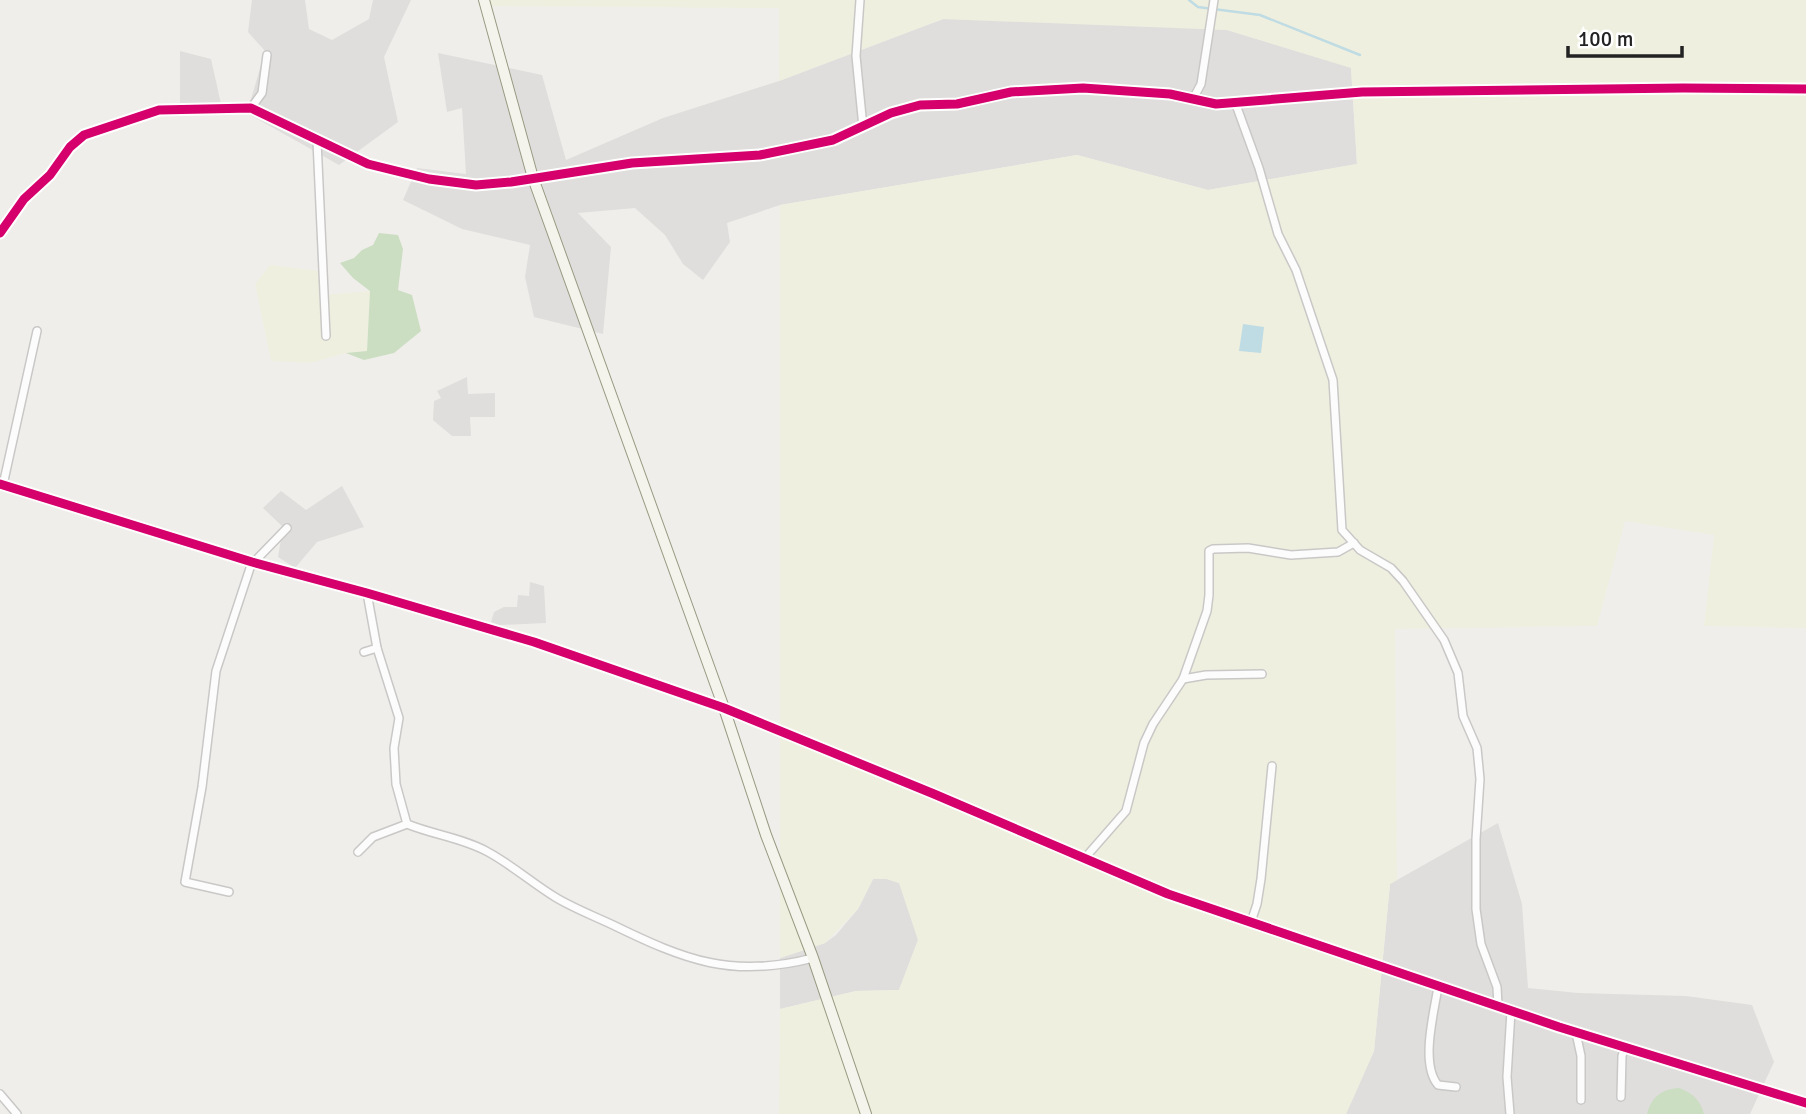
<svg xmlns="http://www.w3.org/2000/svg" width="1806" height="1114" font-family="Signika,sans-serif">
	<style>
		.residential { fill: #dfdedc }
		.farmland { fill: #efefdf }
		.forest { fill: #cbdec1 }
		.water { fill: #bfdbe3 }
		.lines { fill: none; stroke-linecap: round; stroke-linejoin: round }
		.stream { stroke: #bfdbe3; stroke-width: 2.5 }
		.street-casing { stroke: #c9c8c7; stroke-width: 10 }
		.secondary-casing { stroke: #999a82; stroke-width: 12 }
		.street { stroke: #fdfcfc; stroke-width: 7 }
		.secondary { stroke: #f4f4ed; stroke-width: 10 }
		.cycleway-casing { stroke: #fff; stroke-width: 13 }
		.cycleway { stroke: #d6006c; stroke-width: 9 }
	</style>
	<rect width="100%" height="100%" fill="#f0eeeb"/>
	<g class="residential">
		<polygon points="252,0 305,0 309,29 332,40 369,19 373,0 411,0 384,57 398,122 339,165 247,113 265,51 248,32"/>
		<polygon points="943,19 1065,21 1227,30 1351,67 1357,164 1208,190 1077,155 780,205 727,223 730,242 703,280 683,264 665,235 635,208 578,213 611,247 603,334 534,317 525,277 530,245 462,229 403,200 417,168 466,174 462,108 447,112 438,53 542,75 566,160 663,118 779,81"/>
		<polygon points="180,51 211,59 221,104 180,105"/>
		<polygon points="467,377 468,394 495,393 495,417 470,417 471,436 452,436 433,420 434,401 441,398 437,391"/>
		<polygon points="342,486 364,527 317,542 295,568 278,557 283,527 263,508 281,491 306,510"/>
		<polygon points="530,582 544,586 546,623 500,625 491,622 494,612 504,607 517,607 518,595 529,596"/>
		<polygon points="1498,823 1522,904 1528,988 1578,993 1686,996 1752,1005 1774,1062 1750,1114 1346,1114 1374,1051 1390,884"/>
		<polygon points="873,879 887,879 899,883 910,906 918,940 899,990 856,991 780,1009 780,958 825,943 836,935 858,909"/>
	</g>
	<g class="farmland">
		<polygon points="484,0 1806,0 1806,628 1704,626 1714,535 1625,521 1597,626 1395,629 1397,880 1390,884 1374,1051 1346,1114 779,1114 780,1009 856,991 899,990 918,940 899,883 887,879 873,879 858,909 825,943 780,958 780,205 1077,155 1208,190 1357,164 1351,68 1227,30 943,19 779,81 779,8 486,6"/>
		<polygon points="270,265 320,271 324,295 370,291 367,351 346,353 310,363 271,361 255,284"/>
	</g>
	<g class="forest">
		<polygon points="379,233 398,235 403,249 398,290 412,295 421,331 394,353 364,360 346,353 367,351 370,291 353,278 340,263 354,258 362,250 373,245"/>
		<path d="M1679 1088C1693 1093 1700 1100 1704 1114H1647C1651 1097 1662 1089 1679 1088Z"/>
	</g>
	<polygon class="water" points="1243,324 1264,327 1261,353 1239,351"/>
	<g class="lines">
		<polyline class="stream" points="1189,0 1198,7 1260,15 1360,55"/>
		<g class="street-casing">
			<g id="street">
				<polyline points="860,0 856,56 863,127"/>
				<polyline points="1193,99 1201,84 1214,0"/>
				<polyline points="1235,102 1259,168 1278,234 1296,270 1333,380 1342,530 1360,550 1391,568 1403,581 1444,640 1458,673 1463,716 1477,748 1480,779 1476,839 1476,909 1481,944 1497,987 1498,1006"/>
				<polyline points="251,108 262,93 267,55"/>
				<polyline points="317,141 326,336"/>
				<polyline points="0,233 24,199 50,175 70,147 84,135 159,110 251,108 368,164 429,179 476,185 511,182 632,163 760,155 833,140 891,113 920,105 957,104 1011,92 1083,88 1170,94 1216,104 1362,92 1683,88 1806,89"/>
				<polyline points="3,485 37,331"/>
				<polyline points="254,562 287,528"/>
				<path d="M367 593 377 648 399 718 394 748 396 784 407 824C434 835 463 838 488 852 512 865 532 883 555 897 573 908 594 916 613 925 685 960 732 979 813 958"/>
				<polyline points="364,652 377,648"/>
				<polyline points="1183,679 1206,675 1262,674"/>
				<polyline points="358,852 373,837 407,824"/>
				<polyline points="1084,859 1126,811 1144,743 1153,724 1183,679 1207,611 1209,595 1209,551 1213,549 1248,548 1291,555 1338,552 1354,543"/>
				<polyline points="229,892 185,882 202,787 216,671 252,562"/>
				<polyline points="1251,922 1257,904 1261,879 1272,766"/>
				<path d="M1438 987C1434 1013 1420 1064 1438 1085L1456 1087"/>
				<polyline points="1576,1033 1581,1056 1581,1100"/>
				<polyline points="0,1094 17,1114"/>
				<polyline points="1621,1097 1622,1056 1625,1047"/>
				<polyline points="1510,1114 1507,1077 1511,1011"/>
			</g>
		</g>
		<g class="secondary-casing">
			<g id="secondary">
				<polyline points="484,0 533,178 724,708 766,835 813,958 866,1114"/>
				<polyline points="0,484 252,562 367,593 534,642 724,708 934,794 1168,894 1559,1027 1806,1103"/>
			</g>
		</g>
		<use href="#street" class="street"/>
		<use href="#secondary" class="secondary"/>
		<g class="cycleway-casing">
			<g id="cycleway">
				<polyline points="0,233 24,199 50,175 70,147 84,135 159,110 251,108 368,164 429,179 476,185 511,182 632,163 760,155 833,140 891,113 920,105 957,104 1011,92 1083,88 1170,94 1216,104 1362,92 1683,88 1806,89"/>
				<polyline points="0,484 252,562 367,593 534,642 724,708 934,794 1168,894 1559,1027 1806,1103"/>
			</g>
		</g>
		<use href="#cycleway" class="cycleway"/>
	</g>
	<path d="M1568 46v10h114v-10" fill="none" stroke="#222222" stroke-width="3.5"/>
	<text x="1578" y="46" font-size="21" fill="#222222" stroke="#ffffff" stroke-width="5" paint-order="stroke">100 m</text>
</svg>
